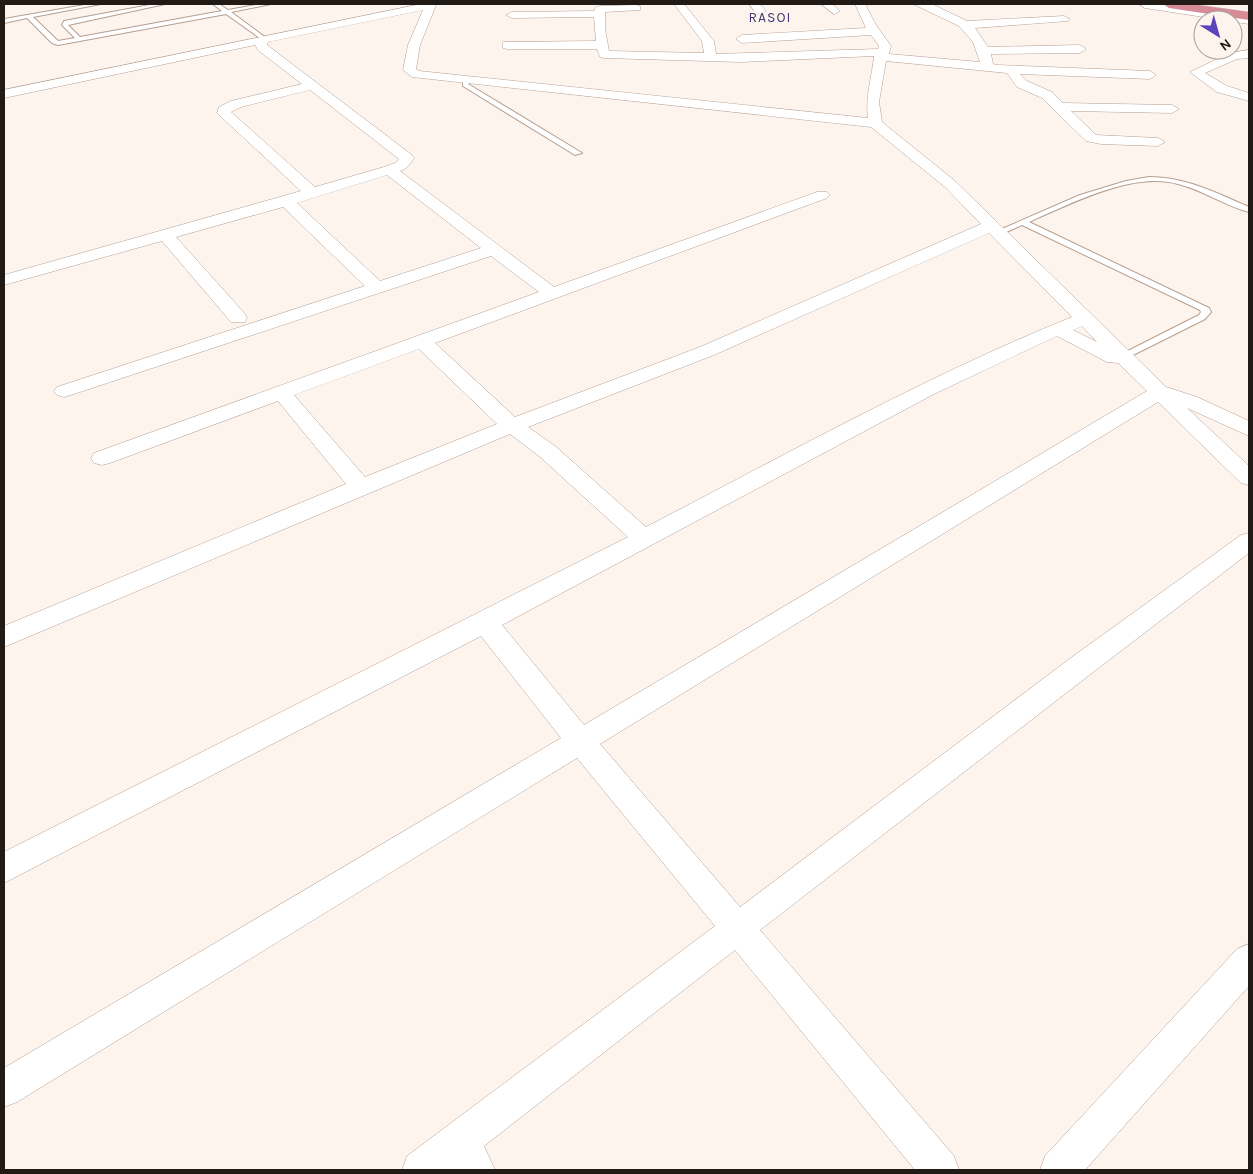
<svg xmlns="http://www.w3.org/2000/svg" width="1253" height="1174" font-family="Karla,sans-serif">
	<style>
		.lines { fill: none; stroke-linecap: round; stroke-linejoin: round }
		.service-casing { stroke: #b59f91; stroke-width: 2 }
		.minor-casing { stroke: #b59f91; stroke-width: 1 }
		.tertiary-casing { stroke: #b59f91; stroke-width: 1 }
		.trunk-casing { stroke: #d3d1d0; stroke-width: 1 }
		.service { fill: #fff; fill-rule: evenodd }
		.minor { fill: #fff; fill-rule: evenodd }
		.tertiary { fill: #fff; fill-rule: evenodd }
		.trunk { fill: #d78b97; fill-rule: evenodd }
		.labels { text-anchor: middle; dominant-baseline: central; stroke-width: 4; stroke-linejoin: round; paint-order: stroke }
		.far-quarter-label { font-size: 14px; letter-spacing: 1px; fill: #413a76; stroke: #fef4ee }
	</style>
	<rect width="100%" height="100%" fill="#fef4ee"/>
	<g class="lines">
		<g class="service-casing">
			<g id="service">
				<polygon points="90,4 101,4 33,17 58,41 75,38 62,25 64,21 155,4 165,4 68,25 80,37 222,11 213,4 219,4 228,10 261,4 271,4 231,12 266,38 264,41 226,14 58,45 52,43 27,18 4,23 4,19"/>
				<polygon points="470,77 473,79 468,84 582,153 575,155 463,86 463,80"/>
				<path d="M1149 177C1186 177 1216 193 1249 207V212C1225 206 1203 190 1178 184 1133 171 1070 204 1029 222L1209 308 1211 312 1205 319 1123 360 1118 357 1120 355 1199 315 1201 312 1200 310 1022 225 1002 234 995 232 1080 195 1126 181Z"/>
			</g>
		</g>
		<g class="minor-casing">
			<g id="minor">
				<path d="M421 4 436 5 420 45 416 69 419 71 868 118C865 97 872 77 874 56L741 62 604 58 600 57 597 49H507L503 48V42L596 41 594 17 512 18 506 15 512 12 594 11 596 7 600 6 636 5 640 6V10L605 12V29L609 51 704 53 702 41 674 4H684L714 41 716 54 878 49 879 46 871 35 742 43 736 39 742 35 866 28 855 4H865L876 25 891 46 889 54 980 62 973 42 959 26 913 4 934 5 967 21 1064 16 1070 19 1068 21 975 28 988 47 1080 45 1086 49 1080 53 991 54 993 64 997 65 1150 71 1156 75 1150 79 1020 74 1027 81 1052 92 1063 103 1172 105 1179 109 1172 113 1071 111 1096 135 1158 138 1165 142 1158 146 1101 144 1086 141 1042 98 1017 87 1007 73 886 61 879 102 882 122 955 181 1166 387 1197 397 1249 421V436L1187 408 1249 466V485L1241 483 1158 402 600 744 740 907 1068 660 1241 535 1249 533V553L1088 676 760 930 954 1156 959 1170H915L735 950 484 1146 495 1170H402L407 1156 715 926 577 758 17 1102 4 1107V1068L561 738 481 636 4 883V852L628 537 539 456 510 434 4 647V626L346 484 278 401 110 463 102 465 94 463 91 458 94 453 539 292 491 256 71 395 64 397 57 395 54 391 57 387 365 286 283 207 176 237 245 314 247 318 245 322H231L162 241 4 285V275L301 191 217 113 219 107 231 101 302 84 259 51 255 45 4 98V90ZM423 10 408 45 403 70 412 77 871 127 945 187 981 224 700 347 515 417 435 343 827 198 830 195 827 192H817L554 287 400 171C407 169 410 164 414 158L412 155 267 45 268 42ZM310 90 399 159 395 163 384 167 315 187 231 112 241 107ZM387 175 481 248 380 281 297 203ZM989 233 1072 317C926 376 787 454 646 527L555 446 528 427 714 355ZM1082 326 1097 342 1073 330ZM1057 336 1107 362 1118 363 1147 391 584 725 502 625 934 394ZM419 349 497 424 365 477 294 395Z"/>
				<polygon points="749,4 760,4 766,11 760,14 756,13"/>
				<polygon points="821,4 832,4 840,11 834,14"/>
				<polygon points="1249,50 1249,58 1237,59 1205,73 1227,86 1249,93 1249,101 1217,92 1190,72 1230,53"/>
				<polygon points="1249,944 1249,986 1085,1170 1040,1170 1045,1156 1237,949"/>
			</g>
		</g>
		<g class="tertiary-casing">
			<polygon id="tertiary" points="1139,4 1167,4 1249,16 1249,24 1145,8"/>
		</g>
		<g class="trunk-casing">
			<polygon id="trunk" points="1163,4 1191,4 1249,12 1249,20 1169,8"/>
		</g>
		<use href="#service" class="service"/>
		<use href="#minor" class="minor"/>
		<use href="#tertiary" class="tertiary"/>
		<use href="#trunk" class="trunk"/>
	</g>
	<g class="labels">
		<g class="far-quarter-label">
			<text x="770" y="17">RASOI</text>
		</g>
	</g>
	<rect width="1253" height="1174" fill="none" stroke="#221a15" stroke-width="10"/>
	<g transform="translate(1218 35) rotate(143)"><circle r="24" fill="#fef4ee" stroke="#a69d97"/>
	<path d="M0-4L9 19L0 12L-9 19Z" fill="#5b44bc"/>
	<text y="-8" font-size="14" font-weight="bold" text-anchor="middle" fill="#221a15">N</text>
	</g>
</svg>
